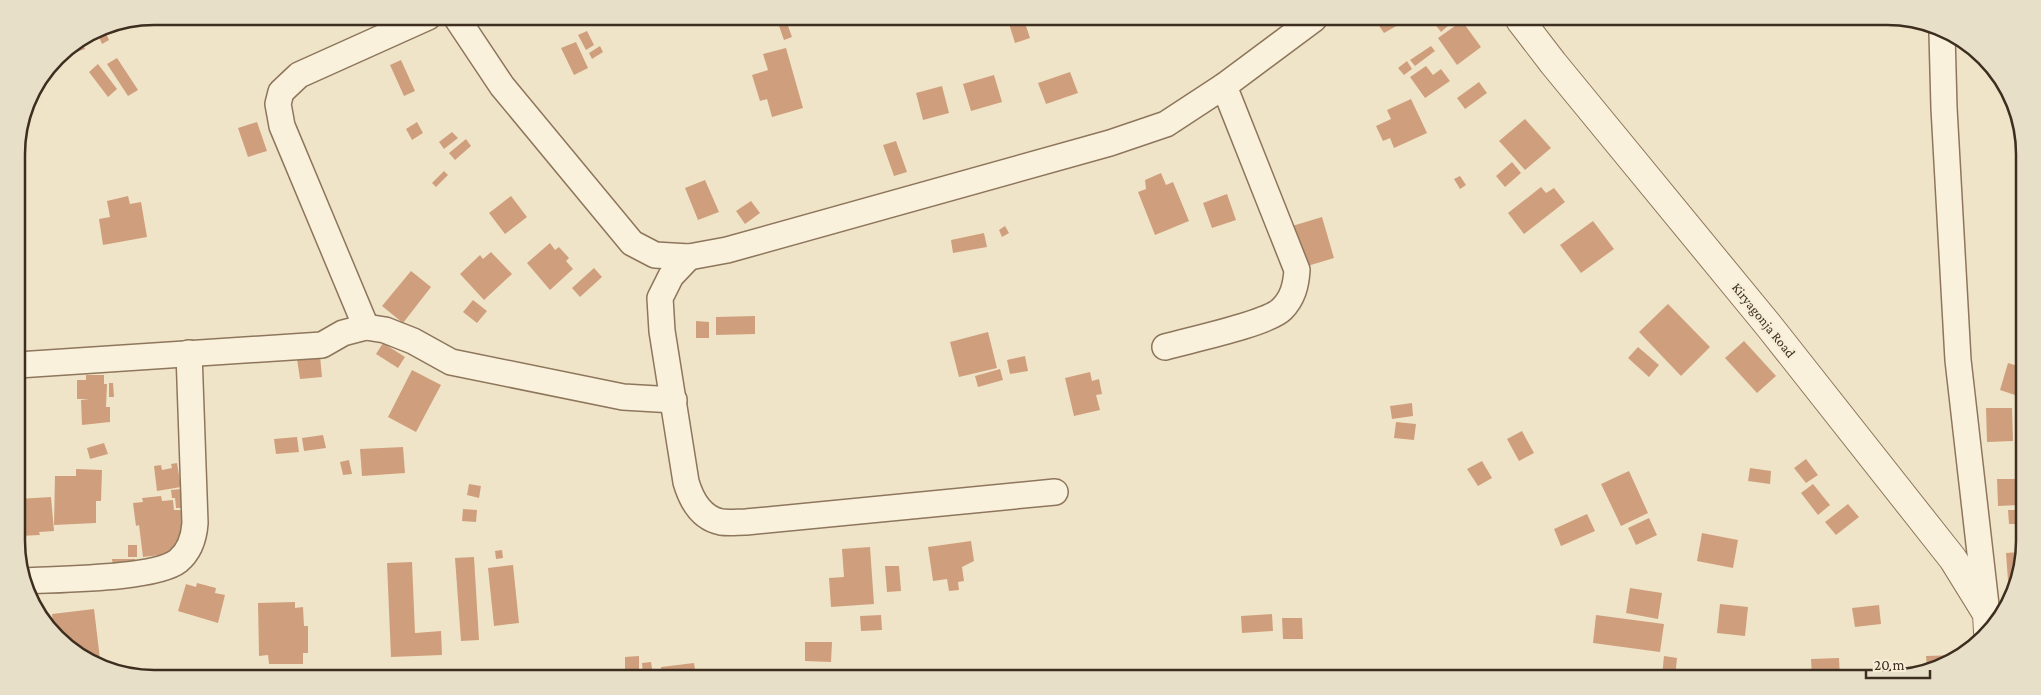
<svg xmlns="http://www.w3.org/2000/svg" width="2041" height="695" font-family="'Crimson Pro',serif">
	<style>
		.building { fill: #cf9f7d }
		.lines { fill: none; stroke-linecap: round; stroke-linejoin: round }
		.minor-casing { stroke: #8d765c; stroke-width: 28 }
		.tertiary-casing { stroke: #8d765c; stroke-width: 30 }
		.minor { stroke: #faf1dc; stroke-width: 25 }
		.tertiary { stroke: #faf1dc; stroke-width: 28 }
		.labels { text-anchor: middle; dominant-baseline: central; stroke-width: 5; stroke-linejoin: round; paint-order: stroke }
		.street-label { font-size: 14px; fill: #3d2e20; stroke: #f7eed8 }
		.rim { fill: none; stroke: #3d2e20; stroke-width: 2.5 }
	</style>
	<rect width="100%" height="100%" fill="#f0e4c8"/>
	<g class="building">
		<polygon points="1024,20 1030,38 1015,43 1009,24"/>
		<polygon points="1375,20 1407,20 1384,33"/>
		<polygon points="1437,20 1445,20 1449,25 1441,32 1434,23"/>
		<polygon points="1462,21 1481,47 1457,65 1438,38"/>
		<polygon points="787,23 792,37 784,40 779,26"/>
		<polygon points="103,26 109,40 102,44 96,30"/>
		<polygon points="587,31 594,45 586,50 578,35"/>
		<polygon points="81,40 85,49 62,57 61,54"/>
		<polygon points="576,42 588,68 574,75 561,48"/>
		<polygon points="600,46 603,52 592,59 589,53"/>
		<polygon points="1431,46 1435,51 1415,66 1410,60"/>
		<polygon points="786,48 803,108 772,117 767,99 760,101 752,75 768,70 763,54"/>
		<polygon points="117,58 138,90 128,96 107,64"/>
		<polygon points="401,60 415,91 404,96 390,65"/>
		<polygon points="1407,61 1412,69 1404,75 1398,68"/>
		<polygon points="98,64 117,89 108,97 89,72"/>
		<polygon points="1426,66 1433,75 1441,69 1450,81 1425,98 1410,77"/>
		<polygon points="1070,72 1078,93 1046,104 1038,83"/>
		<polygon points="994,75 1002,102 971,111 963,84"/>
		<polygon points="1479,82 1487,93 1465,109 1457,98"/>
		<polygon points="942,86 949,113 923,120 916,93"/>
		<polygon points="1411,99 1427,133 1394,148 1390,138 1383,141 1376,126 1391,119 1387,110"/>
		<polygon points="1525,119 1551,148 1525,170 1499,141"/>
		<polygon points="257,122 267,151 248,157 238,128"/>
		<polygon points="417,122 423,133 412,140 406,129"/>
		<polygon points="452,132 458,138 444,149 439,142"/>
		<polygon points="466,139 471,146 455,160 449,153"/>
		<polygon points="896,141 907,172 894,176 883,145"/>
		<polygon points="1512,162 1521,173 1505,187 1496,176"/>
		<polygon points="444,171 448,175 436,187 432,183"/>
		<polygon points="1161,173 1166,185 1173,182 1189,221 1155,235 1138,192 1146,189 1145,180"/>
		<polygon points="1460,176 1466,185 1460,189 1454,179"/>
		<polygon points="705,180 719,212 698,220 685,188"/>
		<polygon points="1541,187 1546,193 1554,188 1565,202 1524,234 1508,213"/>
		<polygon points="1227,194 1236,220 1212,228 1203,203"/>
		<polygon points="128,196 130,204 141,202 147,237 103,245 99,219 110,217 107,201"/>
		<polygon points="511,196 527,217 505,234 489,213"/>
		<polygon points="751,201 760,213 745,224 736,211"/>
		<polygon points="1322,217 1334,258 1301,268 1289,227"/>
		<polygon points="1593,221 1614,249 1581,273 1560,245"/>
		<polygon points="1005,226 1009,233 1002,237 999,230"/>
		<polygon points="984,233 987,247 953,253 951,240"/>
		<polygon points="550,243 555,250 559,247 569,258 566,261 573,269 550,290 527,263"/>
		<polygon points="491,252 512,274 484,300 460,274 480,255 483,259"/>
		<polygon points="594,268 602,277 580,297 572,288"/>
		<polygon points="411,271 431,287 403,323 382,306"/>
		<polygon points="473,300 487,311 477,323 463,312"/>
		<polygon points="1668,304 1710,347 1681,376 1639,332"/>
		<polygon points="755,316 755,334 716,335 716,317"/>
		<polygon points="696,321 709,322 709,338 696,338"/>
		<polygon points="988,332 997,368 959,377 950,342"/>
		<polygon points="1744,341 1776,376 1757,393 1725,358"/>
		<polygon points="383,343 405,357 398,368 376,354"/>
		<polygon points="1638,347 1659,365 1649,377 1628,358"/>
		<polygon points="320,356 322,377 300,379 297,359"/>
		<polygon points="1025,356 1028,371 1010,374 1007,360"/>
		<polygon points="2008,363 2021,367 2021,397 2000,390"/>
		<polygon points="1000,369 1003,380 978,387 975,376"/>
		<polygon points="412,370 441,385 416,432 388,417"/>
		<polygon points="1090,372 1092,381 1099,379 1102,394 1096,395 1100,410 1074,416 1065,378"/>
		<polygon points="86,375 104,375 104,384 107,384 106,407 110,407 110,422 82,425 81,400 89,399 77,399 77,380 86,380"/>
		<polygon points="109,383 113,383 114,397 109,397"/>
		<polygon points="1412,403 1413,416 1392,419 1390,406"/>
		<polygon points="1986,408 2012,408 2013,441 1987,442"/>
		<polygon points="1396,422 1416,424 1414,440 1394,438"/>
		<polygon points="1522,431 1534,453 1519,461 1507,439"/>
		<polygon points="323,435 326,448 304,451 302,438"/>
		<polygon points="297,437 299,452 276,454 274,439"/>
		<polygon points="104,443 108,454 90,459 87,448"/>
		<polygon points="403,447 405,473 362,476 360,449"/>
		<polygon points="1806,459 1818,475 1806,483 1794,468"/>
		<polygon points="349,460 352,474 343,475 340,462"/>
		<polygon points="1482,461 1492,478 1478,486 1467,469"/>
		<polygon points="177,463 181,487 157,491 154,466 161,465 162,470 172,468 171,464"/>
		<polygon points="1750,468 1771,471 1770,484 1748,481"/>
		<polygon points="76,469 102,470 101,501 96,501 96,523 54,525 55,476 76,476"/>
		<polygon points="1629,471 1648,513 1621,526 1601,484"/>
		<polygon points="1997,479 2020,479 2020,505 1998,506"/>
		<polygon points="469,484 481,486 479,498 467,495"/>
		<polygon points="1813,484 1830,505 1818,515 1801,493"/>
		<polygon points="181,489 183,508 176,508 175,498 172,498 171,490"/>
		<polygon points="161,496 162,501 173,500 174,510 181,510 185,541 175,542 176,553 143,557 139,525 136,526 133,503 143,502 142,498"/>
		<polygon points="51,497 54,531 39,532 40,535 19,536 18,499"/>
		<polygon points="1848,504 1859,517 1836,535 1825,522"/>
		<polygon points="463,509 477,510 476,522 462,521"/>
		<polygon points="2008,510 2020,510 2020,524 2009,524"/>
		<polygon points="1587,514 1595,531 1561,546 1554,529"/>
		<polygon points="1649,518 1657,535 1636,545 1628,528"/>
		<polygon points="1702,533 1738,540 1733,568 1697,561"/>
		<polygon points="971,541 974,561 962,567 964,581 958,582 959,590 949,591 947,579 933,581 928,547"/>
		<rect x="128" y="545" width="9" height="12"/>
		<polygon points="870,547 874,604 831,607 829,578 844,577 842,549"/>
		<polygon points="502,550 503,558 496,559 495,551"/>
		<polygon points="2020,552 2020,577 2018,580 2008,581 2006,553"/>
		<polygon points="474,557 479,640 461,641 455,558"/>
		<polygon points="112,559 135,559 135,570 113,567"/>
		<polygon points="412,562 415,633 441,631 442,655 391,657 387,563"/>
		<polygon points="513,565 519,623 494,626 488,568"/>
		<polygon points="885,566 899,566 901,591 887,592"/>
		<polygon points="197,583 216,588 215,593 225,595 218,623 178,611 186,584 196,587"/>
		<polygon points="1630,588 1662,593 1658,619 1626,613"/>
		<polygon points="295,602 295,608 303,607 304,626 308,626 308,653 303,653 303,664 269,664 268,655 259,656 258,603"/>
		<polygon points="1720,604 1748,607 1745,636 1717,633"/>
		<polygon points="1879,605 1881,624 1855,627 1852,608"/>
		<polygon points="94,609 100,659 95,659 54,634 52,614"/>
		<polygon points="1272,614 1273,631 1242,633 1241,616"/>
		<polygon points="881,615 882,630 861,631 860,616"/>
		<polygon points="1596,615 1664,624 1660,652 1593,643"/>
		<polygon points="1282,618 1302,618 1303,639 1283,639"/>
		<polygon points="805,642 832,642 831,662 805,661"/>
		<polygon points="1958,655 1939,662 1927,667 1926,656"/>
		<polygon points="639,656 639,673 625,673 625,657"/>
		<polygon points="1664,656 1677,658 1675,678 1662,676"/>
		<polygon points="1839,658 1840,678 1812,678 1811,659"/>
		<polygon points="651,662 653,675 643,675 642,663"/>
		<polygon points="694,663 696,675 662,675 661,667"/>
	</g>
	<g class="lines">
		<g class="minor-casing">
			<g id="minor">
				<polyline points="456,17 502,86 632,243 655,255 689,257 727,250 1110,143 1166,124 1224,86 1314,19"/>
				<polyline points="1942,33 1944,108 1958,360 1987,614"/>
				<path d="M689 257 671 276 660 298 662 331 686 482C691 499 701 518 721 522 729 523 738 522 746 522L1055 492"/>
				<polyline points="366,327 282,126 278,104 281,92 299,75 428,17"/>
				<path d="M1165 347C1189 340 1267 324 1282 309 1293 298 1296 285 1297 270L1224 86"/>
				<polyline points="18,365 322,345 343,333 366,327 385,330 413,341 451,362 623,397 674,400"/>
				<path d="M25 581C58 579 155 579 178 561 190 551 194 538 195 523L189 353"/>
			</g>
		</g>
		<g class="tertiary-casing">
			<polyline id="tertiary" points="1520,20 1553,63 1769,326 1953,559 1987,614 1988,632"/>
		</g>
		<use href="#minor" class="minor"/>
		<use href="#tertiary" class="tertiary"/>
	</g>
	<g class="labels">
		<g class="street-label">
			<text transform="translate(1764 320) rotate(51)">Kiryagonja Road</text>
		</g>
	</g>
	<path d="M0 0H2041V695H0ZM154 25H1887A129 129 0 0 1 2016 154V541A129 129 0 0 1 1887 670H154A129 129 0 0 1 25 541V154A129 129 0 0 1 154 25Z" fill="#e8dfc9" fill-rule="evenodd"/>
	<path class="rim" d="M154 25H1887A129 129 0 0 1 2016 154V541A129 129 0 0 1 1887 670H154A129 129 0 0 1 25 541V154A129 129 0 0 1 154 25Z"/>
	<path d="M1866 670v8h64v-8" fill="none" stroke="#3d2e20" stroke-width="2.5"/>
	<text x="1874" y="670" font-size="15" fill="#3d2e20" stroke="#f7eed8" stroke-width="4" paint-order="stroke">20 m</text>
</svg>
